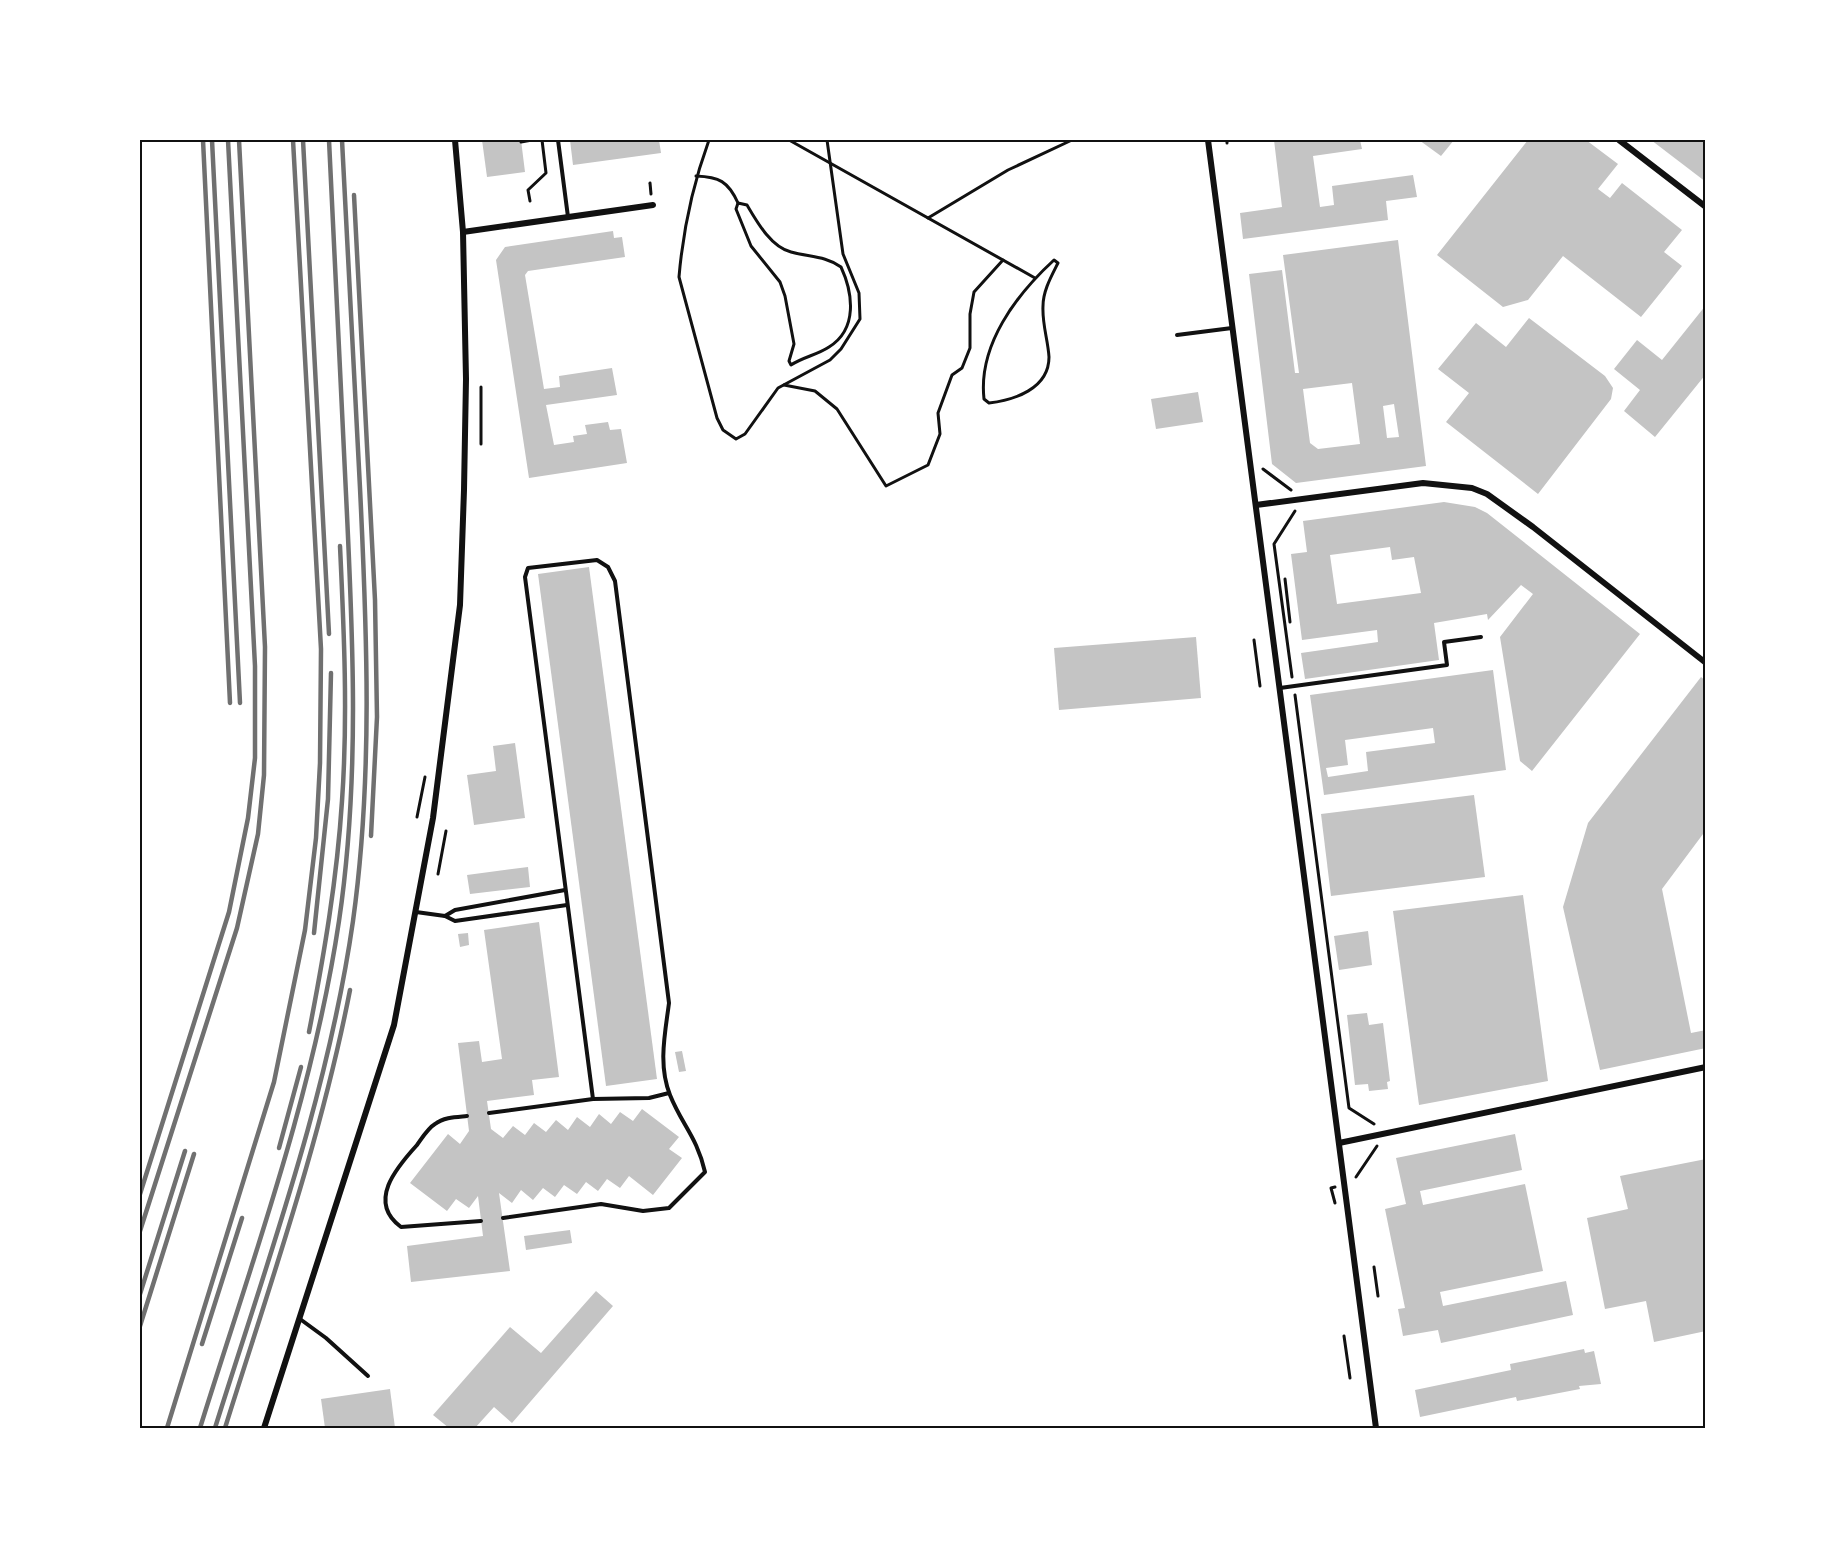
<svg xmlns="http://www.w3.org/2000/svg" width="1845" height="1568" font-family="Raleway,sans-serif">
	<style>
		.building { fill: #c4c4c4; fill-rule: evenodd }
		.lines { fill: none; stroke-linecap: round; stroke-linejoin: round }
		.path { stroke: #111; stroke-width: 3 }
		.service { stroke: #111; stroke-width: 4 }
		.minor { stroke: #111; stroke-width: 6 }
		.rail { stroke: #707070; stroke-width: 4.5 }
		.neatline { fill: none; stroke: #111; stroke-width: 2 }
	</style>
	<rect width="100%" height="100%" fill="#fff"/>
	<g class="building">
		<polygon points="482,140 521,140 525,172 487,177"/>
		<polygon points="570,140 659,140 661,153 573,165"/>
		<polygon points="1274,140 1360,140 1362,149 1313,156 1320,207 1334,205 1332,186 1413,175 1417,197 1386,201 1388,220 1243,239 1240,213 1282,207"/>
		<polygon points="1419,140 1454,140 1441,156"/>
		<polygon points="1528,140 1586,140 1618,164 1598,189 1610,198 1622,183 1682,230 1664,252 1682,266 1641,317 1563,256 1528,300 1503,307 1437,255"/>
		<polygon points="1651,140 1706,140 1706,182"/>
		<polygon points="613,231 614,238 622,237 625,257 528,271 525,275 544,389 560,387 559,376 612,368 617,395 546,405 554,445 574,442 573,436 587,434 585,425 608,422 610,430 621,429 627,463 529,478 496,260 505,247"/>
		<path d="M1398 240 1426 466 1296 483 1272 464 1249 274 1282 270 1295 373H1299L1283 255ZM1352 383 1360 444 1318 449 1310 443 1303 389ZM1394 404 1399 437 1387 438 1383 406Z"/>
		<polygon points="1706,305 1706,374 1655,437 1624,411 1640,390 1614,369 1637,340 1662,360"/>
		<polygon points="1529,318 1605,376 1613,388 1611,399 1538,494 1446,422 1469,393 1438,369 1476,323 1506,347"/>
		<polygon points="1198,392 1203,422 1156,429 1151,399"/>
		<path d="M1444 502 1475 507 1487 513 1640 634 1532 771 1520 761 1500 637 1533 594 1521 585 1488 620 1487 614 1434 623 1439 660 1305 679 1301 653 1378 642 1377 630 1302 640 1291 554 1307 552 1303 521ZM1390 547 1392 560 1414 557 1421 593 1337 604 1330 555Z"/>
		<polygon points="589,567 657,1079 606,1086 538,574"/>
		<polygon points="1196,637 1201,698 1059,710 1054,648"/>
		<path d="M1493 670 1506 770 1324 795 1310 695ZM1433 728 1435 743 1366 752 1368 771 1328 777 1326 768 1348 765 1345 740Z"/>
		<polygon points="1701,677 1706,681 1706,830 1662,889 1691,1033 1706,1030 1706,1048 1600,1070 1563,907 1588,823"/>
		<polygon points="515,743 525,818 474,825 467,775 496,771 493,746"/>
		<polygon points="1474,795 1485,877 1331,896 1321,814"/>
		<polygon points="528,867 530,887 470,894 467,875"/>
		<polygon points="1523,895 1548,1081 1419,1105 1393,911"/>
		<polygon points="539,922 559,1077 532,1080 534,1095 487,1101 491,1129 503,1138 513,1126 525,1135 534,1123 546,1132 556,1120 568,1130 577,1117 590,1127 599,1114 611,1124 620,1112 633,1121 642,1109 679,1137 669,1149 682,1158 653,1195 629,1176 620,1188 607,1179 598,1191 586,1182 577,1194 564,1185 555,1197 543,1188 533,1200 521,1190 512,1203 499,1193 510,1271 411,1282 407,1246 483,1236 478,1196 469,1208 456,1199 447,1211 410,1183 448,1134 460,1144 469,1131 458,1043 479,1041 482,1062 502,1059 484,930"/>
		<polygon points="1368,931 1372,965 1339,970 1334,936"/>
		<polygon points="468,933 469,945 460,947 458,934"/>
		<polygon points="1367,1013 1369,1025 1383,1023 1390,1081 1387,1082 1388,1089 1369,1091 1368,1084 1355,1085 1347,1015"/>
		<polygon points="682,1051 686,1071 679,1072 675,1052"/>
		<polygon points="1515,1134 1522,1170 1420,1191 1423,1205 1525,1184 1543,1271 1440,1292 1443,1306 1566,1281 1573,1315 1441,1343 1438,1330 1403,1336 1398,1309 1405,1308 1385,1209 1406,1204 1396,1158"/>
		<polygon points="1706,1159 1706,1331 1654,1342 1646,1301 1605,1309 1587,1218 1628,1209 1620,1176"/>
		<polygon points="570,1230 572,1243 526,1250 524,1236"/>
		<polygon points="596,1291 613,1306 512,1423 494,1407 475,1428 449,1428 433,1415 510,1327 541,1353"/>
		<polygon points="1584,1349 1585,1353 1594,1351 1601,1384 1579,1386 1580,1389 1517,1401 1516,1397 1420,1417 1415,1390 1511,1370 1510,1364"/>
		<polygon points="390,1389 395,1428 325,1428 321,1399"/>
	</g>
	<g class="lines">
		<g class="path">
			<path d="M709 140C693 184 683 230 679 277L717 418 723 430 736 439 745 434 778 388 830 360 841 349 860 319 859 293 843 254 827 140"/>
			<polyline points="789,140 1035,278"/>
			<polyline points="1227,140 1227,143"/>
			<polyline points="521,142 532,140"/>
			<path d="M696 176C719 177 728 181 738 203"/>
			<polyline points="650,183 651,194"/>
			<polyline points="530,201 528,190 546,173 542,140"/>
			<path d="M738 203 747 205C757 222 771 247 791 252 809 257 826 256 841 267 853 293 858 329 829 347 817 355 803 357 791 365L789 361 794 344 785 296 780 282 751 246 736 209Z"/>
			<polyline points="928,218 1008,170 1072,140"/>
			<path d="M1054 260 1058 263C1051 277 1043 291 1043 306 1042 324 1048 340 1049 357 1049 389 1014 400 989 403L984 399C978 345 1016 295 1054 260Z"/>
			<polyline points="784,385 815,391 837,409 886,486 928,465 940,434 938,413 952,375 962,368 970,348 970,314 974,292 1003,260"/>
			<polyline points="481,387 481,444"/>
			<polyline points="1263,469 1291,490"/>
			<polyline points="1285,579 1290,622"/>
			<polyline points="1254,640 1260,686"/>
			<polyline points="1292,677 1274,544 1295,511"/>
			<polyline points="1295,695 1349,1108 1374,1124"/>
			<polyline points="417,817 425,777"/>
			<polyline points="438,874 446,831"/>
			<polyline points="1356,1177 1377,1146"/>
			<polyline points="1335,1203 1331,1188 1335,1187"/>
			<polyline points="1374,1267 1378,1296"/>
			<polyline points="1344,1336 1350,1378"/>
		</g>
		<g class="service">
			<polyline points="558,140 568,217"/>
			<polyline points="1177,335 1232,328"/>
			<polyline points="1280,688 1447,665 1444,642 1481,637"/>
			<polyline points="416,912 445,916 455,921 567,905"/>
			<polyline points="445,916 455,910 565,890"/>
			<polyline points="489,1113 593,1099 649,1098 669,1093"/>
			<path d="M467 1116C457 1117 444 1117 435 1124 428 1128 422 1138 417 1145 396 1168 367 1202 401 1227L481 1221"/>
			<path d="M503 1218 601 1204 643 1211 669 1208 705 1172C697 1137 682 1125 670 1095 658 1065 665 1034 669 1003L615 581 608 567 597 560 528 568 525 577 593 1099"/>
			<polyline points="300,1319 326,1338 368,1376"/>
		</g>
		<g class="minor">
			<polyline points="1208,140 1376,1428"/>
			<polyline points="1619,140 1706,207"/>
			<polyline points="463,232 653,205"/>
			<polyline points="1256,505 1423,483 1472,488 1487,494 1533,527 1706,663"/>
			<polyline points="1339,1143 1706,1067"/>
			<polyline points="264,1428 394,1025 433,818 460,605 464,490 466,379 463,232 455,140"/>
		</g>
		<g class="rail">
			<polyline points="203,140 230,703"/>
			<polyline points="212,140 240,703"/>
			<polyline points="303,140 329,634"/>
			<polyline points="354,195 375,600 377,717 371,836"/>
			<polyline points="314,933 328,799 331,673"/>
			<path d="M309 1032C324 955 337 879 342 801 348 716 344 631 340 546"/>
			<polyline points="279,1148 301,1067"/>
			<polyline points="140,1194 229,912 248,818 255,758 255,666 228,140"/>
			<polyline points="140,1231 237,928 258,834 264,775 265,647 239,140"/>
			<polyline points="140,1294 185,1151"/>
			<polyline points="140,1326 194,1154"/>
			<polyline points="202,1344 242,1218"/>
			<polyline points="167,1428 274,1082 305,930 316,838 320,763 321,649 293,140"/>
			<path d="M200 1428C252 1261 313 1095 339 921 360 779 353 637 346 494 340 376 334 258 329 140"/>
			<path d="M215 1428C267 1262 328 1095 353 921 373 777 367 633 360 488 354 372 348 256 342 140"/>
			<path d="M225 1428C270 1284 321 1139 350 990"/>
		</g>
	</g>
	<rect width="1845" height="1568" fill="none" stroke="#ffffff" stroke-width="282"/>
	<rect x="141" y="141" width="1563" height="1286" class="neatline"/>
</svg>
